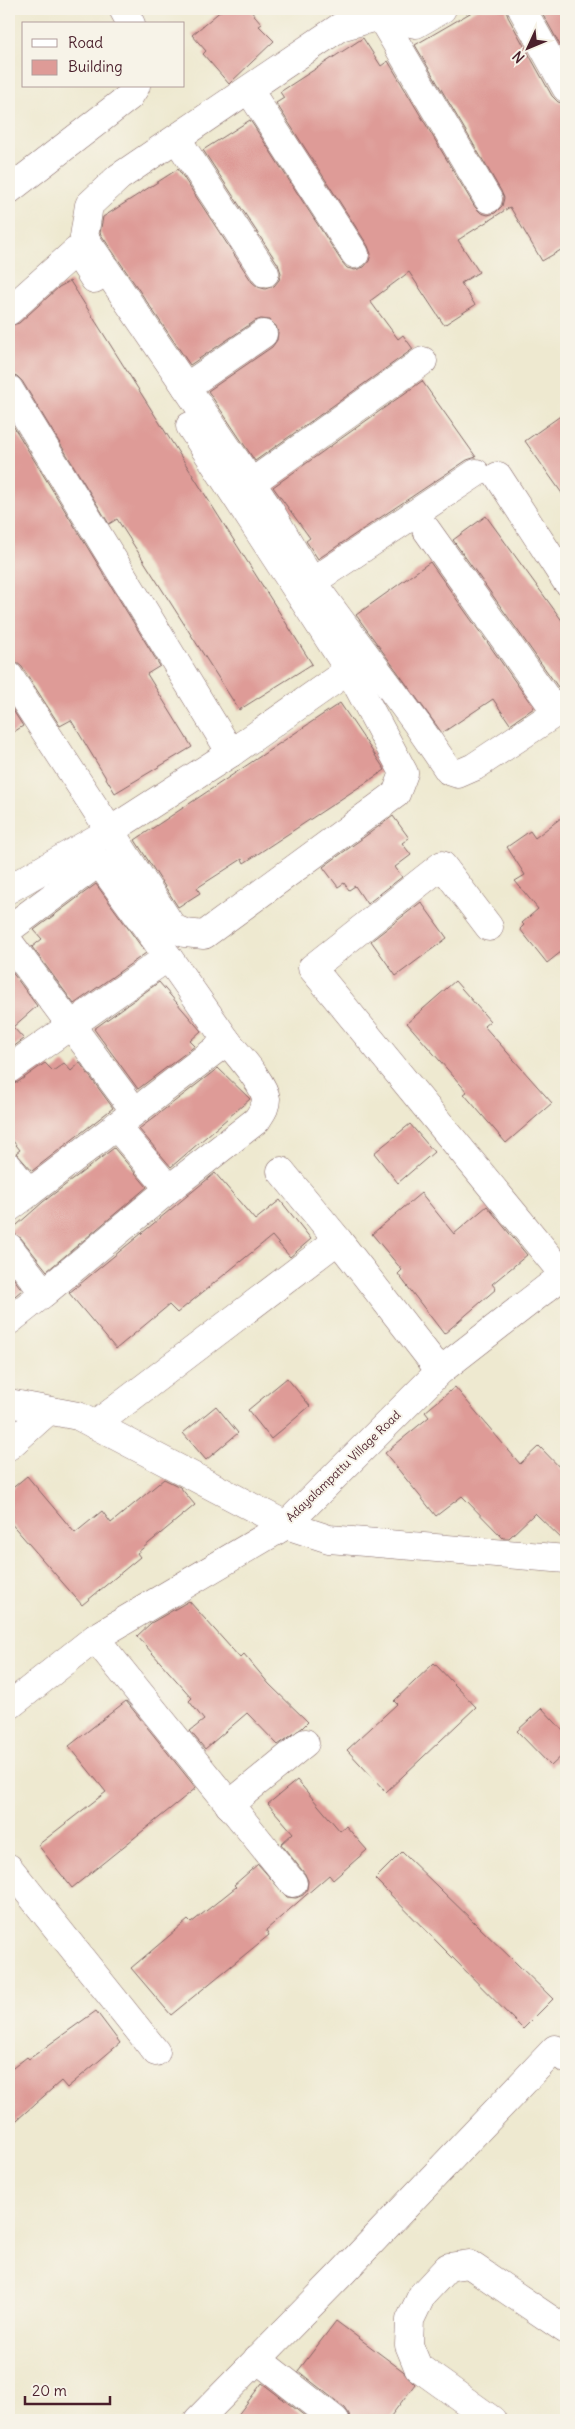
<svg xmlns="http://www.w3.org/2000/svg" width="575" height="2429" font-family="Delius,sans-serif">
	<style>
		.building { fill: #de9b97 }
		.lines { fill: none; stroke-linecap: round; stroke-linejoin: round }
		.minor-casing { stroke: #836665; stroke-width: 29 }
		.minor { stroke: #fff; stroke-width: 28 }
		.labels { text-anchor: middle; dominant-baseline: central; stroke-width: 4; stroke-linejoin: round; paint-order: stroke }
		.street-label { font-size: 12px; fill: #4a1f2b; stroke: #f7f3e8 }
	</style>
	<rect width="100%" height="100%" fill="#f7f3e8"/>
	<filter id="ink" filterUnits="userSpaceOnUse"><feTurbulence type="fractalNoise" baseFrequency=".02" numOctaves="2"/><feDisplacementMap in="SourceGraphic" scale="10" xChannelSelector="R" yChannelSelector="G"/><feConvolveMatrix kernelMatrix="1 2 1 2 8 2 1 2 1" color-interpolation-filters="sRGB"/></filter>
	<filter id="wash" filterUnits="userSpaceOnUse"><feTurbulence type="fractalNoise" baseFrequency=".0096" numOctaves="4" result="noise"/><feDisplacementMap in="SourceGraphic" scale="20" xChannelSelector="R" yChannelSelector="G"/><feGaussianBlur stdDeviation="1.12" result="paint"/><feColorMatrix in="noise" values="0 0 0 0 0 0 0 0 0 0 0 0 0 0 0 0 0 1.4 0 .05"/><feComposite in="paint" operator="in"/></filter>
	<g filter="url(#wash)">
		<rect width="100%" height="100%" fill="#eee9d0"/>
		<g id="blocks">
			<g class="building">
				<polygon points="223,9 249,9 262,24 259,26 274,41 229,84 203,54 206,51 192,35"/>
				<polygon points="477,9 506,9 508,17 552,96 558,102 566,104 566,247 542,261 510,207 458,240 479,272 461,283 475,305 444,325 409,272 370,301 398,339 403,335 413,349 255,461 208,391 272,347 277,340 278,332 276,326 269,320 261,319 255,321 190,365 100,233 103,217 178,169 252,282 258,287 265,289 274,286 279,280 281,273 278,264 203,150 250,120 342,262 347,268 355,270 364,267 369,261 371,254 368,246 276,103 284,98 280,92 363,38 381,66 388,61 475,207 481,213 488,215 495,213 502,206 504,198 501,191 415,45"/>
				<polygon points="540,9 566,9 566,56"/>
				<polygon points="70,281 312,664 239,710 117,519 109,524 22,381 17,376 9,373 9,326 19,323 59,287"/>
				<polygon points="422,381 476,457 467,460 318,559 306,541 310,538 273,487"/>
				<polygon points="566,412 566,499 525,441"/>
				<polygon points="9,419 160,666 147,674 192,747 115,793 71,720 60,726 22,667 16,662 9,660"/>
				<polygon points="486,516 566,626 566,681 558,687 453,540"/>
				<polygon points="430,562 534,708 510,724 493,699 442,733 356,615"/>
				<polygon points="340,703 385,770 244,863 242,859 197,888 200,893 178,907 135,840"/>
				<polygon points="9,704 23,726 9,735"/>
				<polygon points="566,814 566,948 547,963 520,929 524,925 522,923 538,909 515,881 525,875 507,847 530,831 535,838"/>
				<polygon points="393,816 409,838 402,843 411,855 395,867 402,877 367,904 355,886 349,890 344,883 338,887 323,867"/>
				<polygon points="96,884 146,953 74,1004 32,947 42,939 34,930"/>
				<polygon points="421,902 447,938 396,976 371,941"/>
				<polygon points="9,968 37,1006 13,1027 24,1039 9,1050"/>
				<polygon points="455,981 490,1021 484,1026 552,1103 506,1143 464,1094 467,1092 407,1023"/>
				<polygon points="159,982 201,1031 190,1041 195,1046 138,1089 94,1029"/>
				<polygon points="45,1063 53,1071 64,1063 71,1071 80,1063 113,1108 32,1171 16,1153 20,1150 9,1136 9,1084 18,1082"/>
				<polygon points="218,1068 250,1099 171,1167 139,1129"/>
				<polygon points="410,1124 434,1152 398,1183 374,1153"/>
				<polygon points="114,1148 147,1187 47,1271 21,1238 9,1232 43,1202"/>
				<polygon points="215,1173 255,1220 280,1200 311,1239 290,1257 272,1236 177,1313 169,1305 116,1349 69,1293"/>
				<polygon points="421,1193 454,1234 487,1206 527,1255 492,1284 496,1289 444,1334 398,1274 402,1270 372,1234"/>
				<polygon points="9,1272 22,1290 9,1301"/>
				<polygon points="287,1378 310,1406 271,1439 248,1410"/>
				<polygon points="455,1387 520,1464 539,1446 566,1474 566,1543 535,1513 509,1538 503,1538 462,1496 436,1516 385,1453 429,1417 425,1412"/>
				<polygon points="216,1406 238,1433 206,1460 183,1433"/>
				<polygon points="27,1476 75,1533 102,1511 111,1523 164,1479 180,1487 195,1505 137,1553 140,1557 82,1605 9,1521 9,1491"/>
				<polygon points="189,1601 240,1658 244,1654 269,1684 308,1722 302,1728 278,1745 247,1713 205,1749 190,1731 204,1720 189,1701 192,1698 137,1636 151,1623"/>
				<polygon points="434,1663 476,1707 386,1792 347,1750 397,1704 394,1701"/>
				<polygon points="126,1701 196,1788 72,1888 38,1845 106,1792 69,1746"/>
				<polygon points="542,1708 566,1734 566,1752 551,1766 517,1731"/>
				<polygon points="297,1780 340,1831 346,1826 367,1850 333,1880 329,1875 266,1930 269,1935 171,2015 131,1968 188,1920 191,1923 236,1887 234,1885 258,1864 287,1897 296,1898 303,1895 307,1889 308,1881 305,1874 281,1844 293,1833 268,1804"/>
				<polygon points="402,1852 553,1999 523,2029 375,1879"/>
				<polygon points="96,2011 120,2043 67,2088 61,2081 9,2127 9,2071 27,2057 29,2059"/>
				<polygon points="336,2321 403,2371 415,2384 388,2420 350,2420 349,2414 345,2408 298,2371"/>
				<polygon points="262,2383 310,2420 234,2420"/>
			</g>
		</g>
	</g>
	<g filter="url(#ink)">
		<use href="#blocks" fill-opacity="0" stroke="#836665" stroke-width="1"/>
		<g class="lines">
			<g class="minor-casing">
				<g id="minor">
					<polyline points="123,9 131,24"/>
					<polyline points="442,9 416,24 380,16 340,27 119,177 89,205 84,237 269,509 312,582 417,724 449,771 458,774 474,767 566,706"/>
					<polyline points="522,9 566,88"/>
					<polyline points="380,16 488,199"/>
					<polyline points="249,90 355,254"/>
					<polyline points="177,139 265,273"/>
					<polyline points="9,190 129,97 136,86"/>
					<polyline points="9,311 76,251 94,279"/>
					<polyline points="186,387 263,334"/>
					<polyline points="9,389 231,753 349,670 190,426"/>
					<polyline points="498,476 566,581"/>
					<polyline points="251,483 423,361"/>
					<polyline points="426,529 557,713"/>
					<polyline points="312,582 476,473"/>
					<polyline points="9,676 110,831 9,889"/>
					<polyline points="231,753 110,831 173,928 185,933 204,935 396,794 404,773 349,670"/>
					<polyline points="489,927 442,865 312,968 564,1275"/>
					<polyline points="9,929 99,862 168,957"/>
					<polyline points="9,942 134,1110"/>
					<polyline points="9,1069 168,957 227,1041 29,1193 9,1167"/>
					<polyline points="116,1126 169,1189"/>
					<polyline points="281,1171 338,1240 440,1371"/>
					<polyline points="9,1208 29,1193"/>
					<polyline points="9,1247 44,1293 9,1321"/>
					<path d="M44 1293 169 1189 257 1120C261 1113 266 1108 266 1099 264 1083 237 1054 227 1041"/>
					<polyline points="9,1403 78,1416 286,1525 440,1371 566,1273"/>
					<polyline points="95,1425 338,1240"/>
					<polyline points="9,1446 48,1411"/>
					<polyline points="95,1638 293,1883"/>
					<polyline points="9,1706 95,1638 286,1525 329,1539 566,1559"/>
					<polyline points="229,1805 305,1743"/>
					<polyline points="9,1868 156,2052"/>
					<polyline points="257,2359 335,2420"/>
					<polyline points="198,2420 343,2272 555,2049 566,2059"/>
					<polyline points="492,2420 418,2367 409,2345 410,2320 422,2295 448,2267 469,2264 566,2330"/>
				</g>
			</g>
			<use href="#minor" class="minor"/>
		</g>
	</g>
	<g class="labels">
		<g class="street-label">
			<text transform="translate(343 1466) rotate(-44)">Adayalampattu Village Road</text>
		</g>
	</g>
	<rect width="575" height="2429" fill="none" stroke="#f7f3e8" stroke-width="30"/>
	<rect x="22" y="22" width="162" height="65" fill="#f7f3e8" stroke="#b29e9c"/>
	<rect x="32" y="39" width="25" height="8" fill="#ffffff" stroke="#b29e9c"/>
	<text x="68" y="48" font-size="15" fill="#4a1f2b">Road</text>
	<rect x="32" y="60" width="25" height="15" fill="#de9b97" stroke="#b29e9c"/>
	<text x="68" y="72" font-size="15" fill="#4a1f2b">Building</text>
	<g transform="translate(528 48) rotate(226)" stroke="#f7f3e8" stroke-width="4" paint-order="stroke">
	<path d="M0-4L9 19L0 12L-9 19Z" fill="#4a1f2b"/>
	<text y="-8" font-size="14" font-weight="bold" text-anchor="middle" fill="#4a1f2b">N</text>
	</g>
	<path d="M25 2396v8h85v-8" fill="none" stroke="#4a1f2b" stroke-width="2.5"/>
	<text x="32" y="2396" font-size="15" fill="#4a1f2b" stroke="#f7f3e8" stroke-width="4" paint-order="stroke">20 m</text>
</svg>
